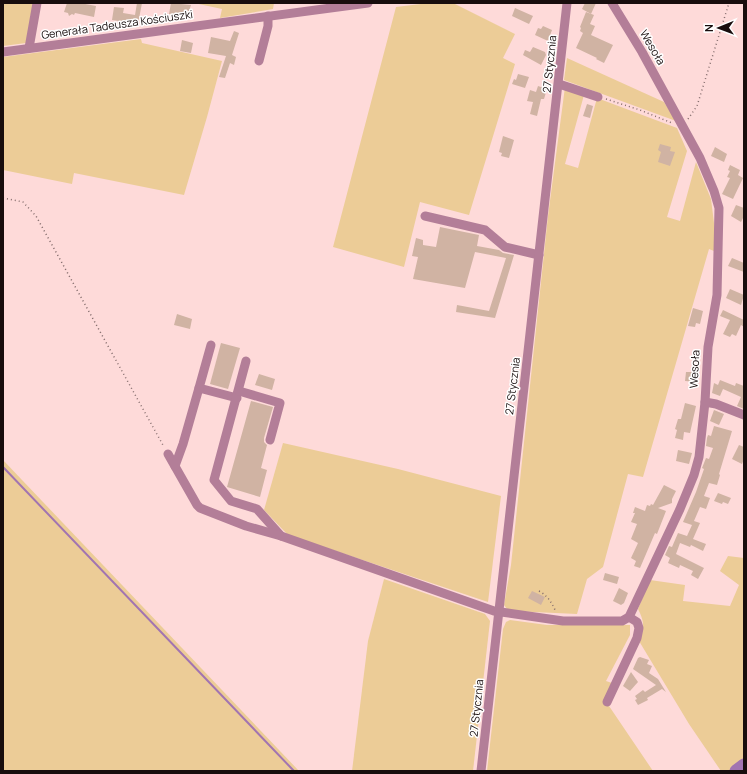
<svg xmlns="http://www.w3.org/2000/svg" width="747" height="774" font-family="Manrope,sans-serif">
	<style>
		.green { fill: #eccc97 }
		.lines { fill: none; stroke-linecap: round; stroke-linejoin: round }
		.stream { stroke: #a274b1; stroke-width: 2 }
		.river { stroke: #a274b1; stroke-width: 13 }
		.building { fill: #d0b3a3 }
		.path { stroke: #846d6d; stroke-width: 1.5; stroke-dasharray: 1 3; stroke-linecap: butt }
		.minor { stroke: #b37e98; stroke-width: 9 }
		.labels { text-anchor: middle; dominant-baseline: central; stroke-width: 3; stroke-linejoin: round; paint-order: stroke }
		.street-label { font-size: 11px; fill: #180d0d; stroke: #fff }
	</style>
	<rect width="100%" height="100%" fill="#fedad9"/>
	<g class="green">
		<polygon points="3,3 33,3 26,43 3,46"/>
		<polygon points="194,3 274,3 273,9 220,18 222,9"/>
		<polygon points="429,3 453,3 515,34 503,58 515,64 469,215 420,202 404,267 333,247 396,7"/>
		<polygon points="141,39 142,43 222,61 207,117 184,195 74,173 72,184 3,170 3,57"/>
		<polygon points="567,58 664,102 676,121 564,80"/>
		<polygon points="565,87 584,95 565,164 578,168 597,98 677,128 687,151 667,217 680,221 696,162 711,199 715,231 714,251 709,249 643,477 628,474 603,567 587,579 577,614 512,611 507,609 504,605 511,565 548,216"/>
		<polygon points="283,443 398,469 501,496 488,602 288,535 264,510"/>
		<polygon points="3,460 299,771 3,771"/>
		<path d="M728 556 744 558V771H721L689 724 639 641C644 627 645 623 638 609L650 580 685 585 683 601 730 606 739 585 720 571Z"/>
		<polygon points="384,579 485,614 490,621 473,771 352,771 368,641"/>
		<polygon points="510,620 547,625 630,625 630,635 606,681 618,685 609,706 653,771 487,771 503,629 506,622"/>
	</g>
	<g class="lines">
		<polyline class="stream" points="3,467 294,771"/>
		<polyline class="river" points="736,771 744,765"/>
	</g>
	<g class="building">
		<polygon points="67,3 80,3 96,6 94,17 75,13 74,15 72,14 69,16 68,13 64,12"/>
		<polygon points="137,3 142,3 138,24 112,20 114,7 124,8 123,13 135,15"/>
		<polygon points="171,3 191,5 189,11 185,10 184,17 169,14"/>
		<polygon points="585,3 596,3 591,14 582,9"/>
		<polygon points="515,8 533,16 529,24 512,16"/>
		<polygon points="586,12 594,15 590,24 595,26 591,35 613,45 604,63 596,59 597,58 576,48 583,33 580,31 581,28 580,27"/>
		<polygon points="543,26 552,30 548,41 535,35 538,28 541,29"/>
		<polygon points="234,31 239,33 232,55 236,57 234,65 230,63 225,78 219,77 226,56 208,53 211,37 230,41"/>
		<polygon points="182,40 193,43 191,53 180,51"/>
		<polygon points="533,47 545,52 546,55 541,65 523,55 525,50 530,52"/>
		<polygon points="518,74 529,77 525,88 512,84 514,79 516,80"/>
		<polygon points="538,86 547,89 544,99 541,99 537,116 530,114 533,102 527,101 530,90 536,92"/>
		<polygon points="587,104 593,106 590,118 583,116"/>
		<polygon points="503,136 514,140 509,158 501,156 502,153 499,152"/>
		<polygon points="660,144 671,147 670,151 675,152 670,166 658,162 661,152 658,150"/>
		<polygon points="715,147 727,154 724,162 711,156"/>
		<polygon points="730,165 740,170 738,175 743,178 733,199 722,194 730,178 727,177 730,171 728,170"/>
		<polygon points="736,205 744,208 744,216 741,222 731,216"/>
		<polygon points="440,227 479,235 477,246 499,250 503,253 514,255 495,318 456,312 457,305 489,311 506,258 475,252 465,288 413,279 418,257 412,256 416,238 423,240 423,245 436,247"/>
		<polygon points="732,258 744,263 744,272 728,266"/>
		<polygon points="730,289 744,295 741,305 726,298"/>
		<polygon points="693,308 703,311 700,324 696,323 695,327 688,326"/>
		<polygon points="723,310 744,320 744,327 741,325 736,336 732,334 730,337 723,334 730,320 720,316"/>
		<polygon points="177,314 192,319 190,329 174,325"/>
		<polygon points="221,343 240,348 228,389 210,384"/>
		<polygon points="686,372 696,372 696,382 685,381"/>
		<polygon points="259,374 275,379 272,390 255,385"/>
		<polygon points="720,380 735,386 736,383 744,386 744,409 737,406 741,397 723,389 720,396 712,393 714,383 718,385"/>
		<polygon points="251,401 273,407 264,438 264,442 267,445 261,468 267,470 260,497 227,487"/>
		<polygon points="685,403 696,406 690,433 684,432 683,440 675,438 677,430 675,429 678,419 681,419"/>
		<polygon points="714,410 724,414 719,425 710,421"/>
		<polygon points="714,426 732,431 719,474 720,475 717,485 709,483 704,496 710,498 706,509 700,507 694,521 700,523 693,539 706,544 703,551 691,545 690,547 680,543 676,554 704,568 698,579 691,575 693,571 680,565 679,568 668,563 670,558 665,555 669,546 672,547 678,533 687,536 692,525 683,522 696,492 704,469 702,468 706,458 709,459 713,448 706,446 707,438 708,435 711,436"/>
		<polygon points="739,445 744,447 744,459 742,464 732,459"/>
		<polygon points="678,450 692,453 689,464 676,461"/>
		<polygon points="664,485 676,491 672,499 672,503 658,508 666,511 657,534 655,533 640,568 634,566 636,561 631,558 638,543 631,539 637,524 631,522 635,513 633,513 635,507 645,511 647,505 650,506 651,504 653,505"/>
		<polygon points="718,493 731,498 728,504 723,502 722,504 714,501"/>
		<polygon points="605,573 619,577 617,584 603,580"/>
		<polygon points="619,588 628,593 624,603 621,605 613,601"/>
		<polygon points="532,591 545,597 541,605 528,598"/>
		<polygon points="640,657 649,660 647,664 652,666 649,673 658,679 666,692 662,689 647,698 648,700 638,705 635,700 637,699 635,696 643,690 645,692 656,685 633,669 638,658"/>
		<polygon points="631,672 638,682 630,691 623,686"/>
	</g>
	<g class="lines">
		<g class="path">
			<polyline points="606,99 640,110 672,123"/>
			<polyline points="688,119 697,106 729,3"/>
			<polyline points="3,198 23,202 36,216 164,447"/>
			<path d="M539 591C548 596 552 603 556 612"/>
		</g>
		<g class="minor">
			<polyline points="29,48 37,3"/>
			<polyline points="3,52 368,3"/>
			<polyline points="259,61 268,26 268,16"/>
			<polyline points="559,84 598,97"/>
			<polyline points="425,216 485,230 505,247 539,255"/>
			<polyline points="211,345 199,388 237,398"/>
			<polyline points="246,361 214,480 231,501 257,509 281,536"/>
			<polyline points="239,391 280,403 270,440"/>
			<polyline points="705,402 716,404 744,415"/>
			<polyline points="168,454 197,505 200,508 246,526 281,536 494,611 563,621 622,621 629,617 680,509 694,475 699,457 705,402 708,347 717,295 719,208 714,191 700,158 642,52 612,3"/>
			<polyline points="175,466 183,444 199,388"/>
			<polyline points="607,702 637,638 639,628 637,622 629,617"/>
			<polyline points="481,771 567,3"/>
		</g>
	</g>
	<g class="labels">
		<g class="street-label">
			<text transform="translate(117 24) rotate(-8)">Generała Tadeusza Kościuszki</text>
			<text transform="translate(653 47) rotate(60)">Wesoła</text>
			<text transform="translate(549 64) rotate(-84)">27 Stycznia</text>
			<text transform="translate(694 369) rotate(-87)">Wesoła</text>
			<text transform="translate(512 386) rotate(-83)">27 Stycznia</text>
			<text transform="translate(476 708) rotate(-84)">27 Stycznia</text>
		</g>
	</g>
	<rect width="747" height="774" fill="none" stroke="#180d0d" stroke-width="8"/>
	<g transform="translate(719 28) rotate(269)" stroke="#ffffff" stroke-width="3" paint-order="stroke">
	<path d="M0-3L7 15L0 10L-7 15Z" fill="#180d0d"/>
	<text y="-6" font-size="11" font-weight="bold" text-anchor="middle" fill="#180d0d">N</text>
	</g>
</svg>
